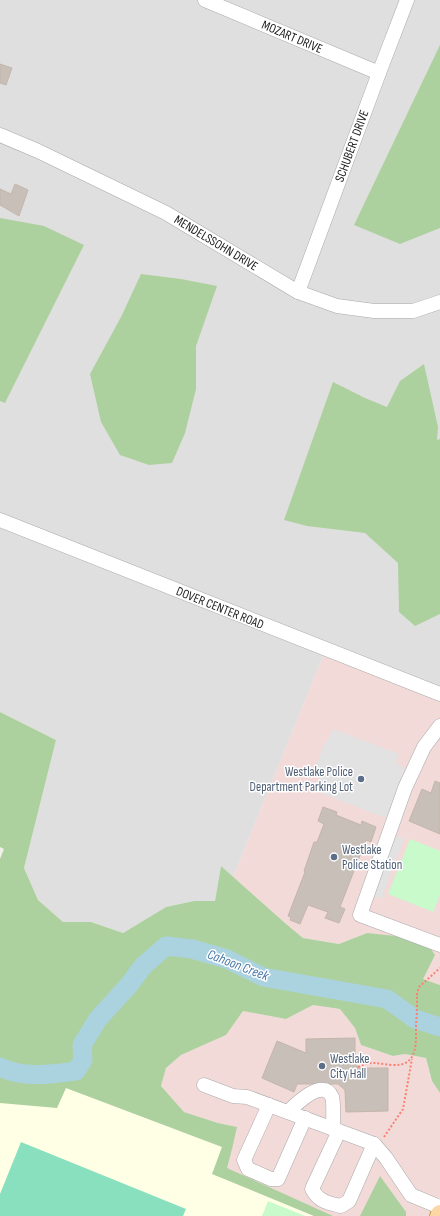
<svg xmlns="http://www.w3.org/2000/svg" width="440" height="1216" font-family="'Sofia Sans Condensed',sans-serif">
	<style>
		.residential { fill: #e0dfdf }
		.commercial { fill: #f2dad9 }
		.education { fill: #ffffe5 }
		.forest { fill: #add19e }
		.park { fill: #c8facc }
		.pitch { fill: #88e0be }
		.parking { fill: #e2e2e2 }
		.lines { fill: none; stroke-linecap: round; stroke-linejoin: round }
		.river { stroke: #aad3df; stroke-width: 19 }
		.building { fill: #c7bfb8; stroke: #c4b6ab }
		.minor-casing { stroke: #a9a9a9; stroke-width: 15 }
		.major-casing { stroke: #a06b00; stroke-width: 19 }
		.path { stroke: #fa8072; stroke-width: 2; stroke-dasharray: 2 2; stroke-linecap: butt }
		.minor { stroke: #fff; stroke-width: 14 }
		.major { stroke: #fcd6a4; stroke-width: 18 }
		.service-dot { fill: #5c6f8a; stroke: #fff; stroke-width: 1.5 }
		.labels { text-anchor: middle; dominant-baseline: central; stroke-width: 3; stroke-linejoin: round; paint-order: stroke }
		.street-label { font-size: 13px; fill: #222; stroke: #fff }
		.service-label { font-size: 13px; fill: #4e5e75; stroke: #fff; text-anchor: start }
		.water-label { font-size: 14px; font-style: italic; fill: #4a7aab; stroke: #fff }
	</style>
	<rect width="100%" height="100%" fill="#f2efe9"/>
	<g class="residential">
		<polygon points="0,0 440,0 440,696 0,520"/>
		<polygon points="0,526 324,654 233,877 221,866 215,901 194,901 166,907 123,933 91,922 63,922 38,900 24,868 56,740 0,712"/>
	</g>
	<g class="commercial">
		<polygon points="324,654 440,702 440,985 423,979 367,933 339,944 303,938 285,923 233,877"/>
		<polygon points="313,1005 340,1009 355,1028 361,1045 393,1056 405,1054 426,1058 432,1081 440,1093 440,1196 432,1216 314,1216 212,1174 236,1127 218,1123 184,1112 161,1086 166,1068 181,1055 226,1035 243,1011 286,1019"/>
	</g>
	<polygon class="education" points="66,1088 222,1147 213,1174 314,1216 0,1216 0,1103"/>
	<g class="forest">
		<polygon points="440,45 440,228 400,244 354,225"/>
		<polygon points="0,218 44,226 84,245 5,403 0,401"/>
		<polygon points="141,274 181,279 217,286 196,346 196,389 185,433 172,463 149,465 120,455 101,422 90,374 121,317"/>
		<polygon points="424,364 438,427 437,440 440,439 440,614 415,626 399,612 398,563 365,533 307,526 284,520 333,382 365,398 387,407 400,381"/>
		<polygon points="0,712 56,740 24,868 38,900 63,922 91,922 123,933 166,907 194,901 215,901 221,866 285,923 303,938 339,944 367,933 424,939 435,955 423,979 440,985 440,1093 432,1081 426,1058 405,1054 393,1056 361,1045 355,1028 340,1009 313,1005 286,1019 243,1011 226,1035 181,1055 166,1068 161,1086 184,1112 218,1123 237,1127 232,1149 227,1168 333,1216 314,1216 212,1174 222,1147 66,1088 57,1108 0,1103 0,859 4,849 0,847"/>
		<polygon points="380,1176 406,1212 406,1216 360,1216"/>
	</g>
	<g class="park">
		<polygon points="410,839 440,851 440,895 433,912 388,894"/>
		<polygon points="268,1201 305,1216 262,1216"/>
	</g>
	<polygon class="pitch" points="21,1142 186,1209 183,1216 0,1216 0,1194"/>
	<g class="parking">
		<polygon points="333,729 399,754 396,763 405,768 386,818 321,793 324,785 316,773 316,765 324,745 329,738"/>
		<polygon points="394,835 404,839 381,899 371,895"/>
	</g>
	<g class="lines">
		<path class="river" d="M0 1067C23 1079 51 1074 76 1071L83 1060 82 1045 98 1019 129 985 143 966 166 946 192 949 227 959 263 977 387 999 415 1019 440 1027"/>
	</g>
	<g class="building">
		<polygon points="0,64 12,68 6,85 0,83"/>
		<polygon points="15,184 28,190 19,216 0,205 0,189 11,194"/>
		<polygon points="435,781 440,783 440,834 409,821 422,789 431,793"/>
		<polygon points="323,807 337,812 336,815 361,825 362,821 376,827 371,842 366,840 340,907 345,909 339,923 325,918 328,912 308,905 300,924 290,920 291,917 288,916 305,872 304,871 314,842 317,842 324,824 318,821"/>
		<polygon points="355,1038 355,1063 359,1068 388,1068 388,1111 346,1112 345,1090 338,1084 297,1084 294,1092 262,1078 277,1041 306,1053 306,1039"/>
	</g>
	<g class="lines">
		<g class="minor-casing">
			<g id="minor">
				<polyline points="205,0 379,73"/>
				<polyline points="0,135 38,151 166,213 298,292 337,306 374,311 413,311 440,302"/>
				<polyline points="298,292 379,73 407,0"/>
				<polyline points="0,520 440,694"/>
				<polyline points="440,726 424,747 405,788 360,915 440,945"/>
				<polyline points="204,1085 233,1096 247,1097 374,1144 386,1158 411,1195 440,1207"/>
				<polyline points="269,1105 244,1160 248,1169 271,1179 278,1179 305,1118"/>
				<path d="M288 1112C296 1104 323 1077 332 1097 334 1102 333 1122 333 1129"/>
				<path d="M339 1131 312 1189C319 1202 328 1203 341 1206L349 1201 374 1144"/>
			</g>
		</g>
		<g class="major-casing">
			<polyline id="major" points="439,1216 440,1214"/>
		</g>
		<g class="path">
			<path d="M358 1067C373 1060 377 1064 392 1065 418 1067 416 1044 416 1025 417 1015 417 1004 417 994L419 987 440 968"/>
			<polyline points="384,1137 403,1109 412,1059"/>
		</g>
		<use href="#minor" class="minor"/>
		<use href="#major" class="major"/>
	</g>
	<g class="service-dot">
		<circle cx="361" cy="779" r="4"/>
		<circle cx="334" cy="857" r="4"/>
		<circle cx="322" cy="1066" r="4"/>
	</g>
	<g class="labels">
		<g class="street-label">
			<text transform="translate(292 37) rotate(23)">MOZART DRIVE</text>
			<text transform="translate(352 146) rotate(-70)">SCHUBERT DRIVE</text>
			<text transform="translate(216 243) rotate(31)">MENDELSSOHN DRIVE</text>
			<text transform="translate(220 608) rotate(22)">DOVER CENTER ROAD</text>
		</g>
		<g class="service-label">
			<text x="353" y="772" text-anchor="end">Westlake Police<tspan x="353" dy="15">Department Parking Lot</tspan></text>
			<text x="342" y="850">Westlake<tspan x="342" dy="15">Police Station</tspan></text>
			<text x="330" y="1059">Westlake<tspan x="330" dy="15">City Hall</tspan></text>
		</g>
		<g class="water-label">
			<text transform="translate(238 965) rotate(21)">Cahoon Creek</text>
		</g>
	</g>
</svg>
